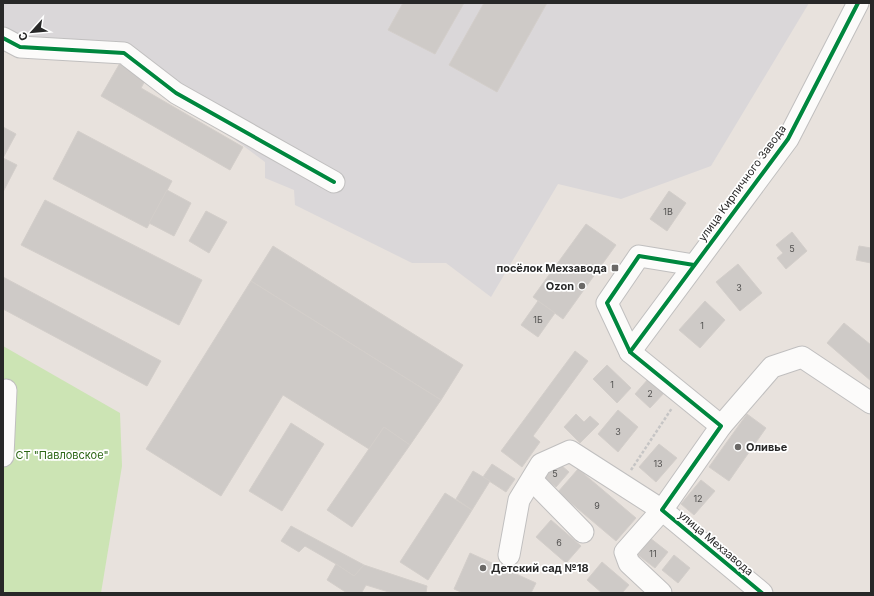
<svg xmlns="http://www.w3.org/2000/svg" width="874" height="596" font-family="Inter,sans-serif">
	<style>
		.industrial { fill: #dad7d9 }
		.green { fill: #cce4b4 }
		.building { fill: #cecac7; stroke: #d3ceca }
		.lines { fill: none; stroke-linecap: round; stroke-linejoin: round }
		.minor-casing { stroke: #c0bfbf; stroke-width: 23 }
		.path { stroke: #c6c5c5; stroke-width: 2.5; stroke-dasharray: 3 2; stroke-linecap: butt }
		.minor { stroke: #fcfbfa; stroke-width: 21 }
		.cycleway-casing { stroke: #fff; stroke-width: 6 }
		.cycleway { stroke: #00873e; stroke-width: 4 }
		.poi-dot { fill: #6b6967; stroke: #fff; stroke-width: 1.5 }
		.labels { text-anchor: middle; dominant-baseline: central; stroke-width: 3.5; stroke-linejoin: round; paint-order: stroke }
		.number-label { font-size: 9px; fill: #525150 }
		.street-label { font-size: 11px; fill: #282828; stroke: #fff }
		.poi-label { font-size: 11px; font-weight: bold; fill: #282828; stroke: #fff; text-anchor: end }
		.park-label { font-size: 11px; fill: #2d6716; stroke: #fff }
	</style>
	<rect width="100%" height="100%" fill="#e8e2dd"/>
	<polygon class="industrial" points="3,3 809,3 711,166 621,199 558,184 491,297 446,263 412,263 295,205 294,190 265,178 265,162 107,45 18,37 3,29"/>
	<polygon class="green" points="3,346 120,413 122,466 101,593 3,593"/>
	<g class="building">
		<polygon points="403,3 464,3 435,54 388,30"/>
		<polygon points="484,3 547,3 497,92 449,65"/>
		<polygon points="120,63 146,79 141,88 243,147 230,170 101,96"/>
		<polygon points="3,127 16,134 3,158 17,165 3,192"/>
		<polygon points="78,131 172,181 147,228 53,179"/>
		<polygon points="167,190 191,203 174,236 149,223"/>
		<polygon points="669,191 686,203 667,231 650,219"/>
		<polygon points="45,200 202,280 179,325 21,245"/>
		<polygon points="206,211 227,222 209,253 189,241"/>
		<polygon points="586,224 616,245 563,319 533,297"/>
		<polygon points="792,232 807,251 786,269 777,258 783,253 776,245"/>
		<polygon points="273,246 463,365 441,400 251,281"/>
		<polygon points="859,246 871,248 871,263 856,260"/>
		<polygon points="738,264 762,293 740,311 716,282"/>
		<polygon points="3,277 161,361 147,386 3,309"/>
		<polygon points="251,281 441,400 410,445 384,427 369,449 283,395 221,496 146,449"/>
		<polygon points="538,301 555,313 538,337 521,325"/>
		<polygon points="705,301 725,320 700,348 679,330"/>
		<polygon points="844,323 871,345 871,381 827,343"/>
		<polygon points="575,351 588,361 533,436 540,442 522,467 501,451"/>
		<polygon points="607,365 631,388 617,403 593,379"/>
		<polygon points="649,378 665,392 650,408 635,394"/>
		<polygon points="618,410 638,427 618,452 598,434"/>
		<polygon points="576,414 584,422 590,416 599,424 580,443 564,427"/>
		<polygon points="747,414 766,428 729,481 709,467"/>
		<polygon points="291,423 324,444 282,511 249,491"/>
		<polygon points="384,427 410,445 352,527 327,510"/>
		<polygon points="659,444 677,458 656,482 639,467"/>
		<polygon points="554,459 569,472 556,487 541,475"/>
		<polygon points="492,464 515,479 506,492 483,477"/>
		<polygon points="578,469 636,518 616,541 558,492"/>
		<polygon points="473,471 490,481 472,510 456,499"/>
		<polygon points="701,480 715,491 694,515 681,504"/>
		<polygon points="445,493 472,510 428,580 400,562"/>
		<polygon points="551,520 581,546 566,563 536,537"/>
		<polygon points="291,526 364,565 354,576 336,564 305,546 299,552 281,541"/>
		<polygon points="650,538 668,552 655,568 638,555"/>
		<polygon points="470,553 536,583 531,593 463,593 454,589"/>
		<polygon points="674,555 690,568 678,583 662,570"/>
		<polygon points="602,562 629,585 622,593 602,593 587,580"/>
		<polygon points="336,564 354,576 364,565 427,586 426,593 392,593 366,585 362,592 363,593 347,593 327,580"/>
	</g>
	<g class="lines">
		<g class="minor-casing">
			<g id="minor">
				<polyline points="3,38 20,47 124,53 176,93 334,182"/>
				<polyline points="694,265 639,256 607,303 630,352 721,426 662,510 762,593"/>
				<polyline points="630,352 788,139 858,3"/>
				<polyline points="721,426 772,367 802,357 871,403"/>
				<polyline points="3,456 6,390"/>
				<polyline points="532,480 583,532"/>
				<polyline points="509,555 519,500 541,464 570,451 662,510 625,552 629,563 661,593"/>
			</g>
		</g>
		<polyline class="path" points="631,470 672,408"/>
		<use href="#minor" class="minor"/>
		<g class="cycleway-casing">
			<g id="cycleway">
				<polyline points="3,38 20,47 124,53 176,93 334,182"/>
				<polyline points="694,265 639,256 607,303 630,352 721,426 662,510 762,593"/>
				<polyline points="630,352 788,139 858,3"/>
			</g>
		</g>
		<use href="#cycleway" class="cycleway"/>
	</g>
	<g class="poi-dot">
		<rect x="611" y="264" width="8" height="8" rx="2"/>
		<circle cx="582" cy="286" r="4"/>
		<circle cx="738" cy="447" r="4"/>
		<circle cx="483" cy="568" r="4"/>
	</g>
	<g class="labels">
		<g class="number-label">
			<text x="668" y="211">1В</text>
			<text x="792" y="248">5</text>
			<text x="739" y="287">3</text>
			<text x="538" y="319">1Б</text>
			<text x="702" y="325">1</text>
			<text x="612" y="384">1</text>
			<text x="650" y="393">2</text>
			<text x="618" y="431">3</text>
			<text x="658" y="463">13</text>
			<text x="555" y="473">5</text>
			<text x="698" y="498">12</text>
			<text x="597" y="505">9</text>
			<text x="559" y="542">6</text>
			<text x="653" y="553">11</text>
		</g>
		<g class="street-label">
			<text transform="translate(742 183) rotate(-54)">улица Кирпичного Завода</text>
			<text transform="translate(716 543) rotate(40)">улица Мехзавода</text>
		</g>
		<g class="poi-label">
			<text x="607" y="268">посёлок Мехзавода</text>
			<text x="574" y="286">Ozon</text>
			<text x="746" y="447" text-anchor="start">Оливье</text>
			<text x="491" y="568" text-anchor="start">Детский сад №18</text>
		</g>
		<g class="park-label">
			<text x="62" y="455">СТ "Павловское"</text>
		</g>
	</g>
	<rect width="874" height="596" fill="none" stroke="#282828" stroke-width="8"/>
	<g transform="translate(32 32) rotate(243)" stroke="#ffffff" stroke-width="3" paint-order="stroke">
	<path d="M0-3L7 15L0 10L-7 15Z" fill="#282828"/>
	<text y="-6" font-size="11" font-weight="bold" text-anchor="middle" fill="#282828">С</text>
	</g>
</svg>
